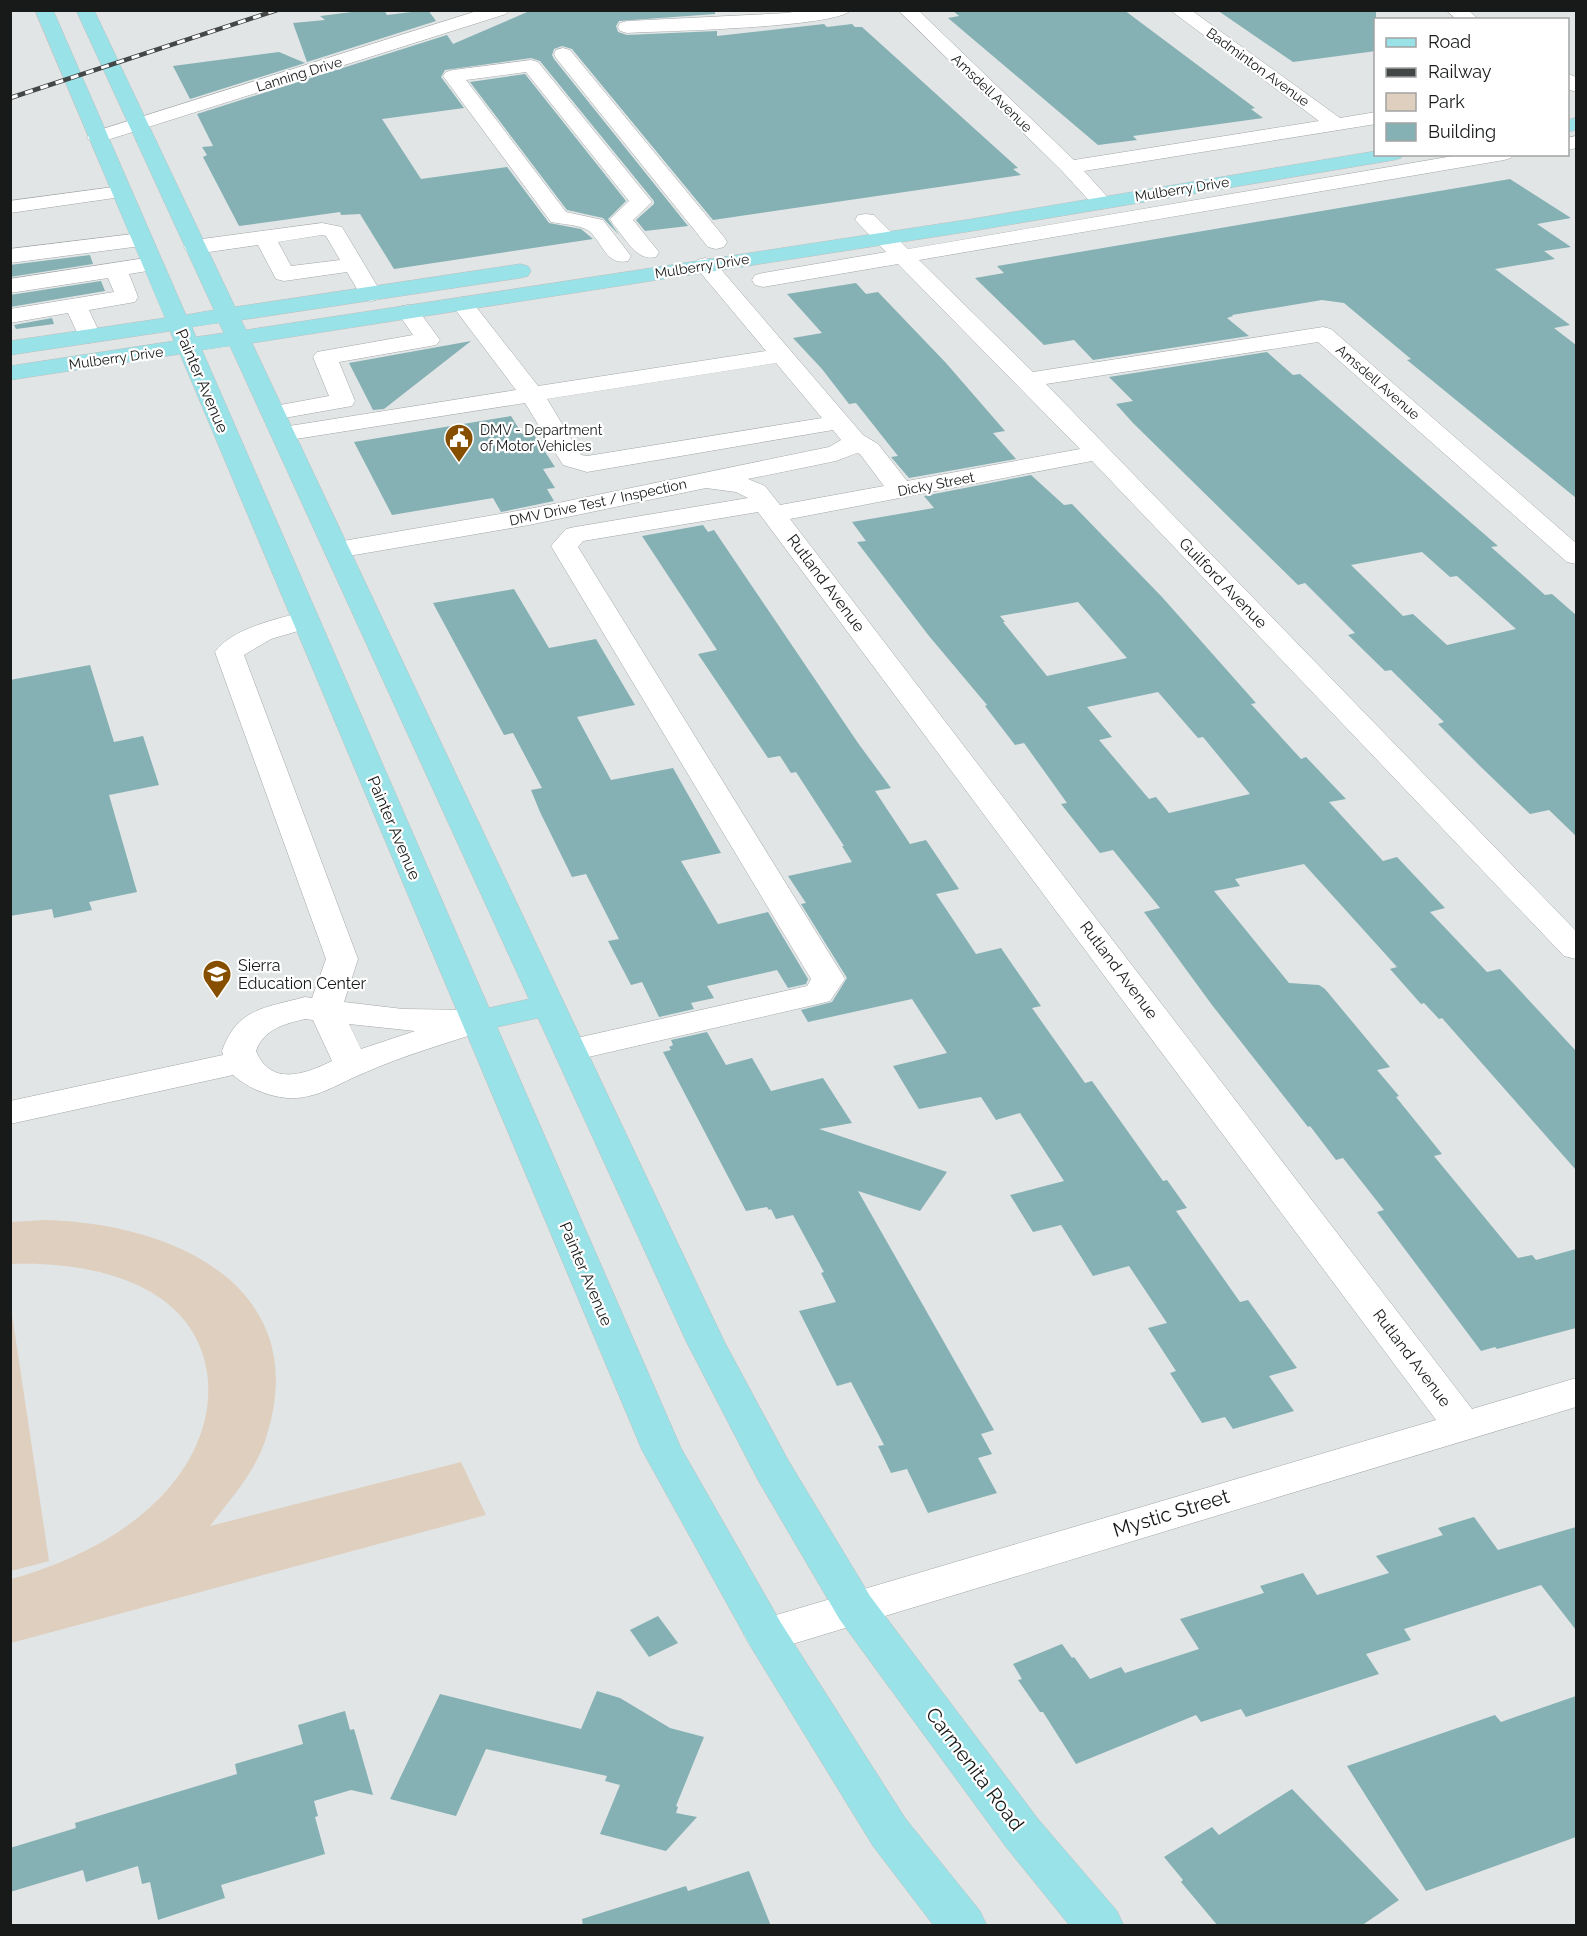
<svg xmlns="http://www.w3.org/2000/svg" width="1587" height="1936" font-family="Raleway,sans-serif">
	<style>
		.green { fill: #dfcfbf }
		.building { fill: #85b0b4; fill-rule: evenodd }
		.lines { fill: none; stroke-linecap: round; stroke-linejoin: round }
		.minor-casing { stroke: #a3a7a7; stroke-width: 1 }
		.major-casing { stroke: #bebfbf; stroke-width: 1 }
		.minor { fill: #fff; fill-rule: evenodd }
		.major { fill: #98e2e8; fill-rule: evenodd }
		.rail-casing { stroke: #444747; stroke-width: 4.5 }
		.rail { stroke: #fff; stroke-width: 3; stroke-dasharray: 8; stroke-linecap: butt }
		.labels { text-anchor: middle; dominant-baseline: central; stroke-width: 4.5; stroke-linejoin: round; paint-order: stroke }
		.far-street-label { font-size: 14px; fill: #181a1a; stroke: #fff }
		.far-poi-label { font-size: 14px; fill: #181a1a; stroke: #fff; text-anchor: start }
		.street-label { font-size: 16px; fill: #181a1a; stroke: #fff }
		.poi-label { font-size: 16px; fill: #181a1a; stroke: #fff; text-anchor: start }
		.near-street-label { font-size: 20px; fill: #181a1a; stroke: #fff }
	</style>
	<rect width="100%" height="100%" fill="#e1e5e5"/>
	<g class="green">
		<path d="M45 1220C172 1223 315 1286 266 1438 255 1473 230 1499 210 1526L461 1462 486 1515 11 1643V1579C82 1560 162 1518 195 1448 206 1424 211 1398 207 1372 193 1281 87 1261 11 1264V1222Z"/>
		<polygon points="11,1308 49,1561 11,1571 10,1571"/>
	</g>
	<g class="building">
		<polygon points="368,10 384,10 387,15 428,10 436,21 307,62 293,23 325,20 320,16"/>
		<polygon points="532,10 715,10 715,14 619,21 616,26 618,32 627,35 717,31 717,36 824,24 827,27 852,24 855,27 862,27 1018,168 1013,169 1021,175 713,220 572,49 562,46 554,49 552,55 554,59 688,226 645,231 636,220 654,204 654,201 540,61 531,58 445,70 441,77 464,108 382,119 421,179 507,167 549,223 581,229 593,239 394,269 360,214 341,215 340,212 239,226 203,157 207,155 202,147 213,146 197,114 447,35 453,44"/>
		<polygon points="952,10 1124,10 1255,108 1251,109 1263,118 1133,136 1137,140 1098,145 948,18 959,16"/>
		<polygon points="1217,10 1376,10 1376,51 1293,62"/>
		<polygon points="279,52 305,63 190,99 173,66"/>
		<polygon points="525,74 626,201 608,219 619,235 603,218 567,210 470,82"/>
		<polygon points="1510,179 1571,218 1537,224 1571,247 1544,251 1555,259 1495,269 1570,325 1554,328 1576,345 1576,498 1407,360 1411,359 1344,303 1322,300 1232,315 1233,316 1227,318 1249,336 1093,360 1074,340 1044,345 975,278 1004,273 997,266"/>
		<polygon points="90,255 93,264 10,277 10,265"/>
		<polygon points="101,281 105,291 10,307 10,295"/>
		<polygon points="856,283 866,294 878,292 946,363 1005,431 993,433 1016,459 909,478 891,457 898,456 856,403 849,404 822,369 793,338 822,333 787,294"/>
		<polygon points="52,318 54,324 16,329 14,325"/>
		<polygon points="471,341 384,409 373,410 349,363"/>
		<path d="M1267 352 1293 375 1300 374 1498 546 1491 547 1545 595 1552 594 1576 615V836L1549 810 1530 814 1482 768 1438 724 1444 722 1391 670 1385 671 1348 635 1355 633 1305 583 1298 585 1133 423 1116 404 1133 401 1109 377ZM1422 552 1450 577 1457 576 1516 629 1447 645 1413 614 1403 616 1351 565Z"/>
		<polygon points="511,416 522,434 532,432 555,467 543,469 555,488 547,489 554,501 501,512 493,498 392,515 354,442"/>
		<path d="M1031 475 1064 505 1072 504 1162 597 1256 703 1251 704 1301 759 1306 757 1346 799 1329 802 1383 861 1397 857 1445 908 1430 912 1487 972 1500 969 1576 1051V1170L1442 1018 1439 1019 1424 1003 1421 1004 1390 969 1397 967 1304 864 1235 879 1240 886 1214 891 1289 983 1319 985 1325 989 1390 1067 1377 1070 1399 1096 1396 1097 1442 1154 1434 1156 1518 1258 1532 1255 1536 1260 1576 1249V1328L1497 1349 1495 1347 1481 1351 1377 1212 1384 1210 1343 1158 1336 1160 1310 1126 1308 1127 1212 1005 1144 912 1160 908 1113 850 1100 853 1061 804 1067 803 1024 743 1015 745 985 706 987 705 929 636 857 542 866 541 852 522 934 508 924 496ZM1078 602 1127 658 1047 676 1003 622H1005L1000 616ZM1158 692 1198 738 1203 737 1250 794 1169 813 1156 797 1149 799 1099 740 1112 737 1087 707Z"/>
		<polygon points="703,525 708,532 714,530 858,743 891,788 875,791 910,844 926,840 959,889 936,894 976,954 1001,948 1041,1006 1032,1008 1085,1083 1092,1081 1163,1181 1167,1180 1187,1208 1176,1211 1240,1302 1248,1300 1297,1368 1269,1376 1294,1411 1233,1429 1225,1417 1202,1423 1170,1373 1176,1371 1148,1328 1167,1323 1129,1266 1093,1276 1061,1225 1033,1232 1010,1195 1064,1181 1020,1113 996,1120 981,1097 919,1109 893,1066 947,1053 912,999 808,1022 801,1010 832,1002 847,978 801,904 806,903 788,876 852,862 842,846 844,846 796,772 791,773 780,756 768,758 698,654 717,650 642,536"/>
		<polygon points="514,589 549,648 596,639 635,705 577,717 611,780 673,768 721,853 681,861 718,924 768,912 808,979 806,984 788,988 777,970 707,986 714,998 691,1003 694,1009 659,1017 642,982 631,985 608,941 619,939 586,874 572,877 540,812 531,790 542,788 513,733 504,735 433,603"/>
		<polygon points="90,665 114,742 143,736 159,785 109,795 137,892 89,902 92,910 54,918 52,909 10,916 10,680"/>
		<polygon points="707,1032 726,1065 752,1058 771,1091 823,1078 852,1123 819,1129 947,1172 920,1211 858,1191 994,1430 981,1434 992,1454 978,1458 997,1493 928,1513 907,1469 891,1473 878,1446 884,1445 851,1382 837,1386 799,1311 836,1302 821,1273 824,1272 793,1215 776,1219 771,1209 769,1210 767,1207 746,1211 663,1052 671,1050 669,1047 673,1045 671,1040"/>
		<polygon points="1474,1517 1498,1550 1576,1527 1576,1630 1541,1585 1404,1629 1411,1640 1366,1654 1379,1674 1246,1717 1241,1709 1201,1722 1196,1715 1076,1764 1043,1712 1040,1712 1018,1680 1022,1679 1013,1664 1062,1644 1072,1658 1074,1657 1090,1679 1121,1667 1125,1673 1199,1649 1180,1619 1264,1593 1260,1586 1303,1573 1317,1595 1389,1573 1376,1556 1443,1535 1438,1528"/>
		<polygon points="658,1616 678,1643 649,1657 630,1630"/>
		<polygon points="597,1691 620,1698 670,1728 704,1737 676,1806 678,1807 676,1813 697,1817 666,1851 600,1834 620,1785 605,1781 607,1776 486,1749 456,1816 390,1799 440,1694 581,1729"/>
		<polygon points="1576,1696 1576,1837 1426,1891 1347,1766 1495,1715 1501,1722"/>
		<polygon points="345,1711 350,1730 354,1729 373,1795 351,1790 314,1801 318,1816 315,1817 325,1854 221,1885 225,1898 158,1920 150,1882 142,1884 138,1866 86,1882 83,1870 10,1892 10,1848 76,1828 75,1823 237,1774 235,1764 303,1744 298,1725"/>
		<polygon points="1292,1789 1399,1900 1361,1926 1218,1926 1181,1882 1183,1880 1164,1857 1212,1827 1219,1835"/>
		<polygon points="749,1871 771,1926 583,1926 582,1919 686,1886 688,1891"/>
	</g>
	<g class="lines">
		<g class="minor-casing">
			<g id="minor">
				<polygon points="480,10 509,10 506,14 104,141 90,141 87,137 90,133"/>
				<path d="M805 10H851C837 28 659 31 627 33L620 31 618 27 620 23 627 21 787 13Z"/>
				<polygon points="898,10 918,10 1074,160 1319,121 1170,10 1191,10 1340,118 1376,112 1376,124 1084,171 1113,203 1109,207 1102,209 1095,207 1062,171"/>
				<polygon points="1446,10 1468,10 1479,20 1457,20"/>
				<polygon points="563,48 570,50 724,237 727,242 724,247 716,249 708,247 556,58 554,54 556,50"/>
				<path d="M531 60 538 62 652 202 633 220 659 252 656 257C636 262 625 237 613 224L610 219 629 201 526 72 466 80 566 212 603 220 631 256 628 261C606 266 603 243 589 231 581 225 562 224 551 222L443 76 446 72 453 70Z"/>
				<polygon points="1568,74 1576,77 1576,92 1568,89"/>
				<polygon points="1576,136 1576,148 1568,150 1568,138"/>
				<path d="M1465 154H1514L1511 158 1504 160 919 260 1033 372 1323 327 1331 329 1576 543V564L1567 562 1318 342 1046 384 1576 931V959L1564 956 1092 461 790 519 1472 1409 1576 1378V1407L766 1652 751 1647 744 1635 751 1623 766 1618 1436 1420 758 512 583 541 578 547 845 979 830 1001 818 1004 571 1061 559 1058 554 1050 559 1042 807 986 811 979 551 546 566 529 575 527 748 498 736 492 706 488 529 525 337 558 328 556 324 550 328 544 337 542 529 509 829 447 841 440 833 430 587 472 563 465 525 403 283 441 274 439 271 434 274 429 283 427 516 390 451 304 454 299 462 297 470 299 538 386 766 351 694 265 697 260 705 258 713 260 863 435 878 444 907 481 1080 449 898 264 763 287 755 285 752 280 755 275 763 273 886 252 855 220 858 215 866 214 874 215 908 249ZM776 363 822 418 587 456 581 455 547 399ZM857 453 860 454 884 486 780 505 765 486 748 479 836 461Z"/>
				<polygon points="121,186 128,188 132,192 128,196 10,213 10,201"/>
				<path d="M322 223 342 227 382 294 379 299 371 301 363 299 347 272 284 281 276 279 258 245 195 254 187 252 184 247 187 242 195 240ZM322 235 326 236 340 260 291 266 278 242Z"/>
				<polygon points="141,233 149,235 152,240 149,245 10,263 10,249"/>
				<polygon points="152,257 160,259 163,264 160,269 129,274 138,297 135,302 89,310 101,336 97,341 89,343 81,341 68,313 10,323 10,309 114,292 108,278 10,293 10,279"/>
				<polygon points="408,305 416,307 440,340 436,345 339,362 355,401 352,406 273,420 264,418 261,413 264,408 329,396 313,357 317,352 413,335 397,312 400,307"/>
				<path d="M305 612 315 614 319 620 315 626 271 639 244 655 358 959 344 1002 403 1009 477 1010 489 1013 494 1021 489 1029C448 1043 404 1055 364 1073 339 1083 316 1100 287 1098 267 1096 248 1088 233 1075L10 1124V1101L223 1055 222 1051C237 1008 265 1008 305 997L312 998 326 959 215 652C231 629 278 618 305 612ZM305 1019 313 1020 332 1061C305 1074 271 1087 256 1051 264 1029 284 1024 305 1019ZM349 1024 415 1031 361 1049Z"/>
			</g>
		</g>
		<g class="major-casing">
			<g id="major">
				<path d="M35 10H53L186 315 214 310 76 10H94L235 307 520 264 528 266 531 271 528 276 520 278 241 320 246 330 972 219 1376 151V154H1404L1401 158 1394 160 972 231 252 343 724 1341 788 1460 870 1596 1038 1819 1117 1911 1124 1926H1070L1006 1847 840 1620 758 1480 686 1341 538 1018 497 1027 681 1448 781 1623 905 1818 980 1911 987 1926H934L873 1846 751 1647 642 1450 180 354 10 380V366L174 341 170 331 10 355V341L165 318ZM219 323 224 333 196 337 192 327ZM230 346 529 999 489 1008 202 350Z"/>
				<polygon points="1576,118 1576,130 1568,132 1568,120"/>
			</g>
		</g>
		<use href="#minor" class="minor"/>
		<use href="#major" class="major"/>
		<g class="rail-casing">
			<polyline id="rail" points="10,98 277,10"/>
		</g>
		<use href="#rail" class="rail"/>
	</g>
	<defs>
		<g id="civic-pin" transform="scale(1.5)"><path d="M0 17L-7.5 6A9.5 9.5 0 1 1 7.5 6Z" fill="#864f00" stroke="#fff"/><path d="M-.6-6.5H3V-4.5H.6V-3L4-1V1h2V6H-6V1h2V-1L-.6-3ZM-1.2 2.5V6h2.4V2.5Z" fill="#fff"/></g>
		<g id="school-pin" transform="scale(1.5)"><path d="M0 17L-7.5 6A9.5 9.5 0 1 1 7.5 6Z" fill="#864f00" stroke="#fff"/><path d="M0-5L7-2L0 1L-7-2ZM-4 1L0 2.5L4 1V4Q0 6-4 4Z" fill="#fff"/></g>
	</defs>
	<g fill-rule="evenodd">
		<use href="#civic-pin" x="459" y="438"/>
		<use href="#school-pin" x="217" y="974"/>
	</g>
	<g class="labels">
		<g class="far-street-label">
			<text transform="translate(1258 67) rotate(36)">Badminton Avenue</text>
			<text transform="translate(299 74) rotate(-17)">Lanning Drive</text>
			<text transform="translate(992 93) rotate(44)">Amsdell Avenue</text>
			<text transform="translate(1182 189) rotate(-9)">Mulberry Drive</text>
			<text transform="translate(702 266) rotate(-9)">Mulberry Drive</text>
			<text transform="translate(116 358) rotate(-8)">Mulberry Drive</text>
			<text transform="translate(1378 382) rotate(41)">Amsdell Avenue</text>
			<text transform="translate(936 484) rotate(-11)">Dicky Street</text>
			<text transform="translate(598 502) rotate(-12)">DMV Drive Test / Inspection</text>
		</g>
		<g class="far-poi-label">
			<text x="480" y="430">DMV - Department<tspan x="480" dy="16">of Motor Vehicles</tspan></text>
		</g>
		<g class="street-label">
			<text transform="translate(202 381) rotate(67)">Painter Avenue</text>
			<text transform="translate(826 583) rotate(53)">Rutland Avenue</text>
			<text transform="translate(1223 583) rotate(46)">Guilford Avenue</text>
			<text transform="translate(394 828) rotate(67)">Painter Avenue</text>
			<text transform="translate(1119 970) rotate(53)">Rutland Avenue</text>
			<text transform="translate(586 1274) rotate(67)">Painter Avenue</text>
			<text transform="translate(1412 1358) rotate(53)">Rutland Avenue</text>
		</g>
		<g class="poi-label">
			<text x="238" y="965">Sierra<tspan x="238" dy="18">Education Center</tspan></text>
		</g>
		<g class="near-street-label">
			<text transform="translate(1171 1513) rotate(-17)">Mystic Street</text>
			<text transform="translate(975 1769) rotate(53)">Carmenita Road</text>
		</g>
	</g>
	<rect width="1587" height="1936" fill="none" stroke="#181a1a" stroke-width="24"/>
	<rect x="1374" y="18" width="195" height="138" fill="#ffffff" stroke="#a3a3a3" stroke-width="1.5"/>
	<rect x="1386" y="38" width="30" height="9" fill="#98e2e8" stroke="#a3a3a3" stroke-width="1.5"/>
	<text x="1428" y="48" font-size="18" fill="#181a1a">Road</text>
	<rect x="1386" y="68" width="30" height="9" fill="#444747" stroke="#a3a3a3" stroke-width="1.5"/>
	<text x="1428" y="78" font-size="18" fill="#181a1a">Railway</text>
	<rect x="1386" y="93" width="30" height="18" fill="#dfcfbf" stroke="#a3a3a3" stroke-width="1.5"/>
	<text x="1428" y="108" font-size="18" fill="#181a1a">Park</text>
	<rect x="1386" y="123" width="30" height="18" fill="#85b0b4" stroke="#a3a3a3" stroke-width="1.5"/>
	<text x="1428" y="138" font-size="18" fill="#181a1a">Building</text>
</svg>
